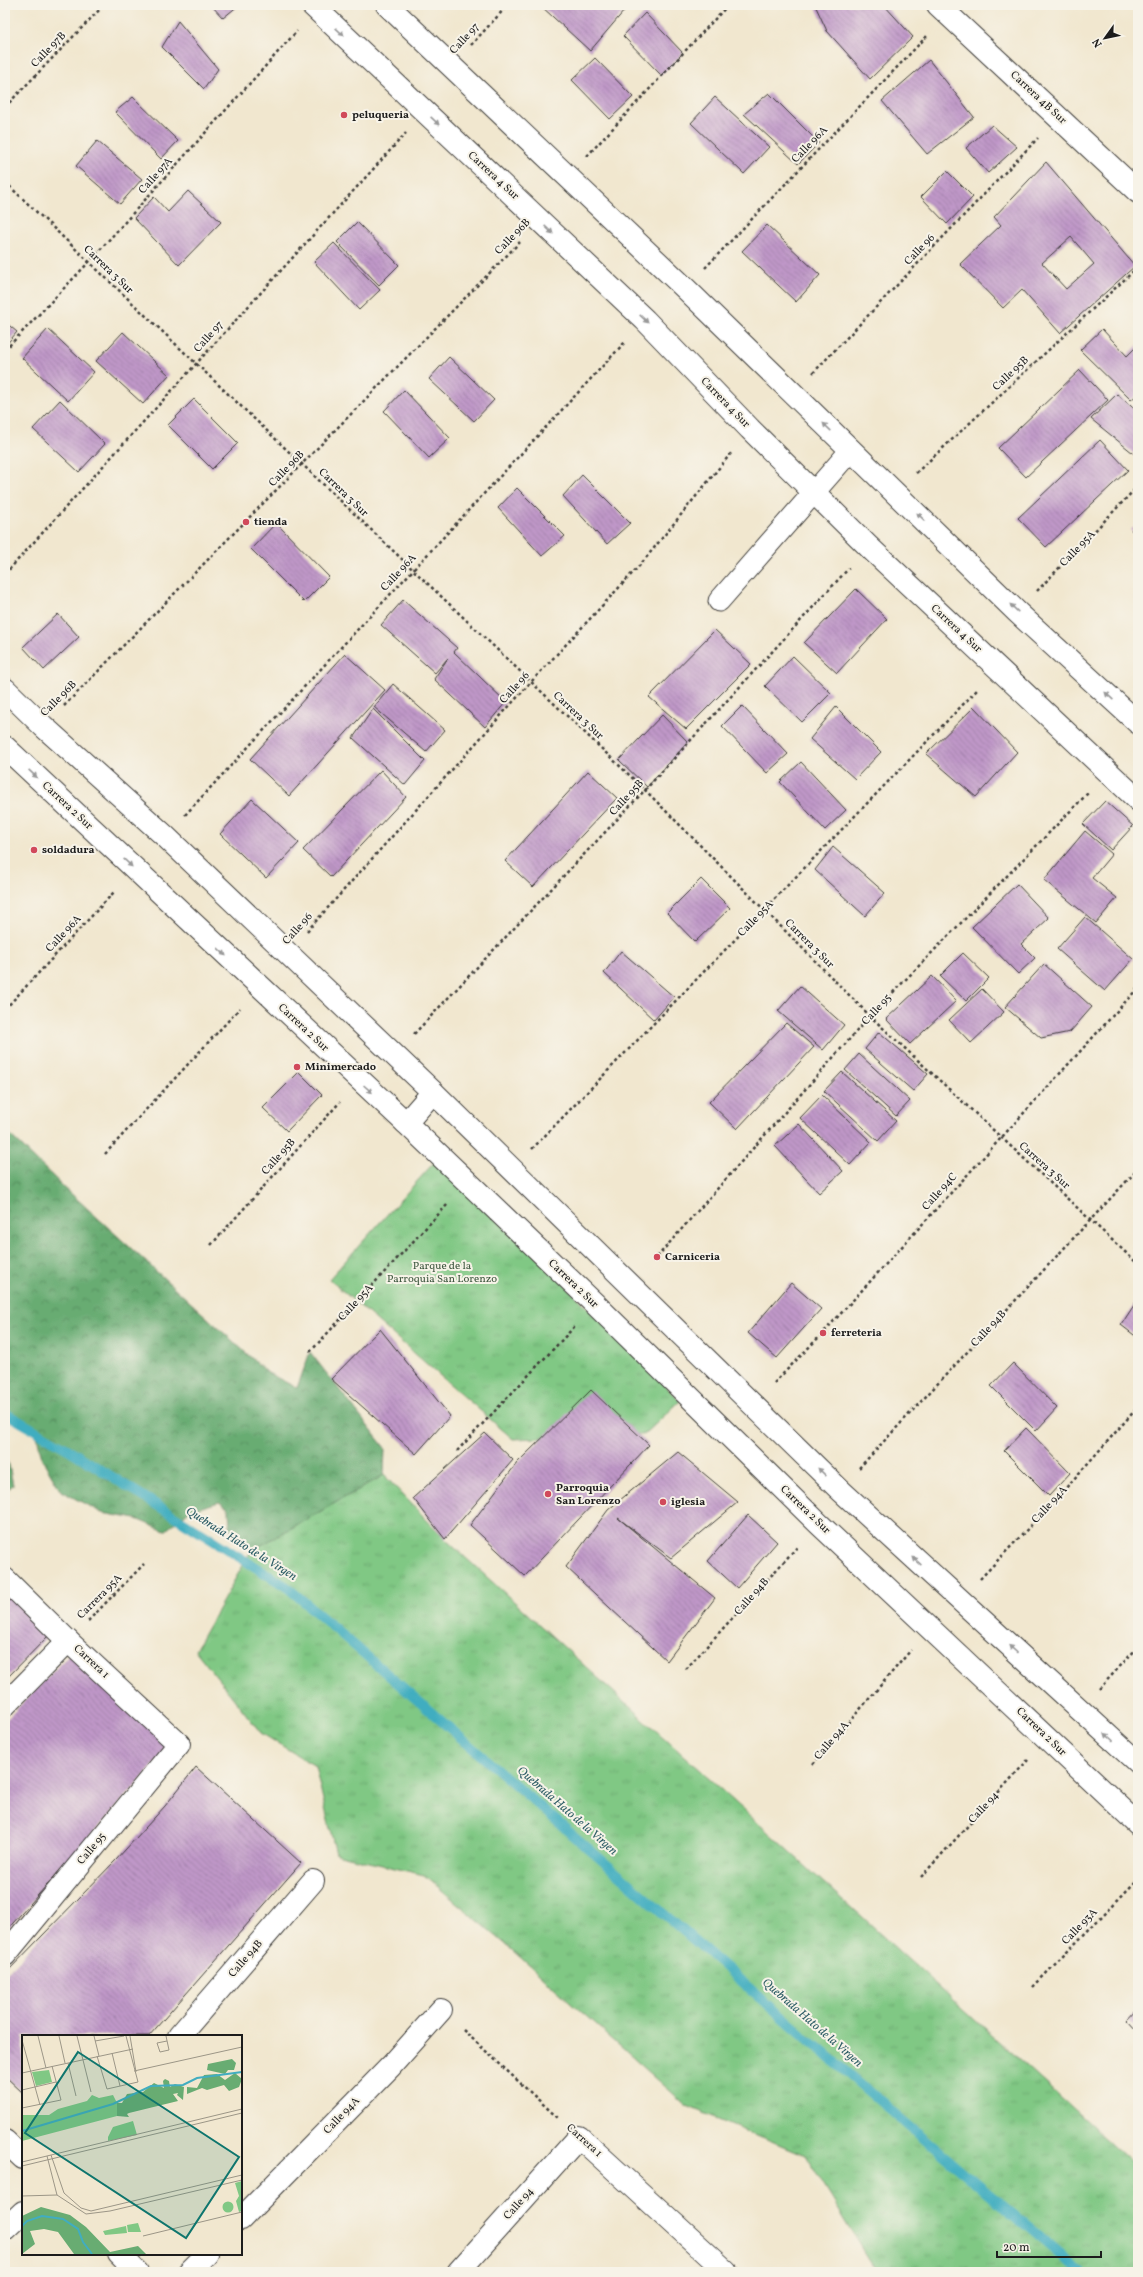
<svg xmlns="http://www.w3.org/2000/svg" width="1143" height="2277" font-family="Vollkorn,serif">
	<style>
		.grass { fill: url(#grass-tufts); stroke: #4e7250 }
		.forest { fill: url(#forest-crowns); stroke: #426447 }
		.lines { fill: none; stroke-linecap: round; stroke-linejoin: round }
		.stream { stroke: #41adc0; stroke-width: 10 }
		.building { fill: url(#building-back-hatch); fill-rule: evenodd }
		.service-casing { stroke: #3c3a37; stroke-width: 23 }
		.minor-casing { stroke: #3c3a37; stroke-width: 24 }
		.tertiary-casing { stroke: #3c3a37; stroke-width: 24 }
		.path { stroke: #3c3a37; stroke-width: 2.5; stroke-dasharray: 3 3; stroke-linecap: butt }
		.service { stroke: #fff; stroke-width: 21 }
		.minor { stroke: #fff; stroke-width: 22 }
		.tertiary { stroke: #fff; stroke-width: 22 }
		.oneway { fill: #999 }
		.poi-dot { fill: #d1495b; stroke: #f7f3e8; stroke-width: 1.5 }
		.labels { text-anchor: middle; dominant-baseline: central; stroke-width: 4; stroke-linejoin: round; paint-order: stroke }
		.street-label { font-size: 11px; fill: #1c1c1c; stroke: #f7f3e8 }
		.poi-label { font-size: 11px; font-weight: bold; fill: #1c1c1c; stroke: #f7f3e8; text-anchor: start }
		.park-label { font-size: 11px; fill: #3f5840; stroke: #f7f3e8 }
		.water-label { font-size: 12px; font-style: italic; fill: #2d5d66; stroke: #f7f3e8 }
		.inset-river { fill: none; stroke: #41adc0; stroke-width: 2 }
		.inset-road { fill: none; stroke: #9c9687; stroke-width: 1 }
		.view { fill: #0f766e; fill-opacity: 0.15; stroke: #0f766e; stroke-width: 2 }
		.inset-edge { fill: none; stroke: #1c1c1c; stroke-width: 2 }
	</style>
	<defs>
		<pattern id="grass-tufts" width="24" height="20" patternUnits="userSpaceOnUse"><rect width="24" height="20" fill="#80c884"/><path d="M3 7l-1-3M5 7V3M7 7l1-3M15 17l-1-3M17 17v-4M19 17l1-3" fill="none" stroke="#6eab71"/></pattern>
		<pattern id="forest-crowns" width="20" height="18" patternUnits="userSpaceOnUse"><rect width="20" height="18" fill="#68ac72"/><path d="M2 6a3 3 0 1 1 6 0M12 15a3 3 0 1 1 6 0" fill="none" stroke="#558b5d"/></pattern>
		<pattern id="building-back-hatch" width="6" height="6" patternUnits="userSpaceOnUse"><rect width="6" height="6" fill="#bf97c8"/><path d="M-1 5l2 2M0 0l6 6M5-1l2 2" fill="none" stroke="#9a7aa2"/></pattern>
	</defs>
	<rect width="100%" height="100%" fill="#f7f3e8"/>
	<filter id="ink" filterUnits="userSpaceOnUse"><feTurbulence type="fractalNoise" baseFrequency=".025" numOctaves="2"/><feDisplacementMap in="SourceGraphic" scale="8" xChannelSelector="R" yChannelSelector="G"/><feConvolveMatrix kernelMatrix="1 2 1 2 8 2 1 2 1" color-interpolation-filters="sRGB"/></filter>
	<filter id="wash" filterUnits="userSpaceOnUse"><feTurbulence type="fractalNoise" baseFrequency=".012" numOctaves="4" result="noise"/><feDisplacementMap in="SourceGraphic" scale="16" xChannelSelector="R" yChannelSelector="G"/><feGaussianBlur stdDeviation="0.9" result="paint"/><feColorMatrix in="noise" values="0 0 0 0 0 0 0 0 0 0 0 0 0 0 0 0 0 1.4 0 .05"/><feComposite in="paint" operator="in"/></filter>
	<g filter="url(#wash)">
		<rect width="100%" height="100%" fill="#f1e7cf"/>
		<g class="grass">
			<polygon points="439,1157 680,1401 645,1434 513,1439 329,1279"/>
			<polygon points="384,1475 445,1539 1138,2168 1138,2272 877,2272 805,2155 687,2106 503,1942 424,1875 336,1854 315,1766 261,1733 195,1650 251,1551"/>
		</g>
		<g class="forest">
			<polygon points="5,1130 66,1189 268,1373 297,1388 310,1352 385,1448 384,1475 251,1551 230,1529 229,1509 219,1502 189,1511 165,1531 136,1519 102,1513 61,1491 42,1459 36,1431 5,1413"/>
			<polygon points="5,1459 9,1465 13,1485 5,1492"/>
		</g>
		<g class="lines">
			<polyline class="stream" points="5,1413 71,1451 287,1587 876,2098 1081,2272"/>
		</g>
		<g id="blocks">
			<g class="building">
				<polygon points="211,5 239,5 223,18"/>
				<polygon points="542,5 618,5 624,11 590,51 541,6"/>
				<polygon points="815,5 884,5 913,37 870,79 827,31"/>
				<polygon points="645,13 683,53 661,75 623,36"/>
				<polygon points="178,21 218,69 204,89 162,47"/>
				<polygon points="595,58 633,97 610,119 572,80"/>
				<polygon points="929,60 974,117 927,154 882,101"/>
				<polygon points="769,93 819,143 798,164 744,114"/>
				<polygon points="133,97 178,141 161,159 115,112"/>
				<polygon points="715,97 769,147 744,174 691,123"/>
				<polygon points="992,125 1017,147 988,173 966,148"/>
				<polygon points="97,141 142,179 120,204 76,166"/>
				<path d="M1046 162 1135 266 1060 333 1022 290 1003 308 960 264 1001 225 994 217ZM1071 237 1094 264 1066 289 1042 263Z"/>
				<polygon points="947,171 973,197 947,224 921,197"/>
				<polygon points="188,191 221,222 179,265 134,218 154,197 168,212"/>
				<polygon points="357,222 399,265 379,285 337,242"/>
				<polygon points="767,225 820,275 796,302 742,251"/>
				<polygon points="334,243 380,290 359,310 314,262"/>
				<polygon points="5,322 17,332 5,346"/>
				<polygon points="48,329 94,372 68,401 22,358"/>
				<polygon points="1102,329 1127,356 1138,345 1138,394 1131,400 1080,350"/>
				<polygon points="123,332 169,375 143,404 96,361"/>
				<polygon points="449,357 494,400 474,421 429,379"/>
				<polygon points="1080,370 1108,400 1026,477 998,448"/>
				<polygon points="404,390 450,438 429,458 384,411"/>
				<polygon points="1117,394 1138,412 1138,457 1091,419"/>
				<polygon points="194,399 238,443 212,469 168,425"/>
				<polygon points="60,400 105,444 79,472 33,429"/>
				<polygon points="1100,440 1128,470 1046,547 1018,518"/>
				<polygon points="582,475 630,523 607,544 563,496"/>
				<polygon points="517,488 565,536 542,556 498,508"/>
				<polygon points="276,523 329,577 304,602 251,549"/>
				<polygon points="1138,523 1138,536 1131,530"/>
				<polygon points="856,589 887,619 837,673 804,643"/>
				<polygon points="403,600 457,648 454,652 506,702 485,727 434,679 448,658 435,673 381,625"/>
				<polygon points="58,614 79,637 44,670 23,647"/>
				<polygon points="715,630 751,664 686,729 649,697"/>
				<polygon points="345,654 385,690 289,796 250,759"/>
				<polygon points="793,656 831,693 802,722 765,686"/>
				<polygon points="393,684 445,730 426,752 374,707"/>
				<polygon points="742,706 788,754 767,773 722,726"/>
				<polygon points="836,707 881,752 855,779 810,739"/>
				<polygon points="974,707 1017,752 976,797 926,754"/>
				<polygon points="373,709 425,761 405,785 353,738"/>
				<polygon points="662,715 688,742 647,787 619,760"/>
				<polygon points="801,762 846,810 825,830 780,782"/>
				<polygon points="381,770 406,797 331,877 303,850"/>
				<polygon points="588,771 617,798 533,887 505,861"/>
				<polygon points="252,799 299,843 266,878 220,834"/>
				<polygon points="1105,801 1133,826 1111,850 1083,824"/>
				<polygon points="1085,831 1112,854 1092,878 1117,898 1096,923 1044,880"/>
				<polygon points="833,847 885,893 865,916 815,870"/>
				<polygon points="701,879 730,908 695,942 667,913"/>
				<polygon points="1017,884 1049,918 1021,944 1035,958 1018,974 972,927"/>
				<polygon points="1085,917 1133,959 1105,991 1057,949"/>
				<polygon points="621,951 674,997 654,1020 604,973"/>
				<polygon points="963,953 989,978 966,1001 940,976"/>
				<polygon points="1044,964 1092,1007 1070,1032 1041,1038 1005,1007"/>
				<polygon points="932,976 956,1001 910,1044 886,1019"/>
				<polygon points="800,986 844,1025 823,1050 778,1011"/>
				<polygon points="982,989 1004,1012 971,1043 949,1020"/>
				<polygon points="786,1023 814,1047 737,1129 709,1102"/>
				<polygon points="879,1032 928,1074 913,1091 865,1049"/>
				<polygon points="859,1054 910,1101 896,1116 845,1070"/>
				<polygon points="299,1072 322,1095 287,1131 263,1108"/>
				<polygon points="842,1072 896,1121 878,1141 824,1091"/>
				<polygon points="822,1095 871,1142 850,1165 800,1118"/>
				<polygon points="799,1124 843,1171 819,1193 775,1146"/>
				<polygon points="791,1283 821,1309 777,1358 748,1333"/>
				<polygon points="1138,1299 1138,1338 1121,1325"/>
				<polygon points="380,1329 450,1416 416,1454 331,1379"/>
				<polygon points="1013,1363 1057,1408 1036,1431 991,1386"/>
				<polygon points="591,1390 649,1445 525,1576 470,1525 517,1463"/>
				<polygon points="1026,1428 1070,1473 1049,1496 1004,1451"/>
				<polygon points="485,1433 513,1460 445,1539 413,1498"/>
				<polygon points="678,1452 738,1502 671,1558 618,1518 715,1598 667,1661 566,1567 608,1510"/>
				<polygon points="748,1515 777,1542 737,1588 708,1561"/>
				<polygon points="5,1585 52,1632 5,1680"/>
				<polygon points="72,1652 171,1746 5,1932 5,1721"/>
				<polygon points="196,1767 301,1863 149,2036 23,2036 23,2093 5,2076 5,1974 116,1860 165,1806"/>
				<polygon points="1138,2009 1138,2031 1128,2020"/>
			</g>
		</g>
	</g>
	<g filter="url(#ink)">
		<use href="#blocks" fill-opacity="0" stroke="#3c3a37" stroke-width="1"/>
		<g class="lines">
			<g class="service-casing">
				<polyline id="service" points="719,601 851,450"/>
			</g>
			<g class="minor-casing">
				<g id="minor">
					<polyline points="312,5 645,320 750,429 869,547 1138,800"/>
					<polyline points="387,5 686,289 1017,612 1138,723"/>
					<polyline points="938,5 1138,192"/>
					<polyline points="5,1579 68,1641 179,1744 5,1955"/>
					<polyline points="5,1705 68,1641"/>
					<polyline points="179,2036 313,1881"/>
					<polyline points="5,2141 23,2158"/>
					<polyline points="241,2219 391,2066 441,2010"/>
					<polyline points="5,2229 23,2212"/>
					<polyline points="119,2254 137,2272"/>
					<polyline points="189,2272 207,2254"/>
					<polyline points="458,2272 579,2137 727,2272"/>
				</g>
			</g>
			<g class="tertiary-casing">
				<g id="tertiary">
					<polyline points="5,689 43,726 165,836 433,1092 839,1489 1138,1763"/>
					<polyline points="5,747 406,1123 595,1304 819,1524 1138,1824"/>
					<polyline points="406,1123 433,1092"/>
				</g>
			</g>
			<g class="path">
				<polyline points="471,45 508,5"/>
				<polyline points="5,107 104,5"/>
				<polyline points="587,156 728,5"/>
				<polyline points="5,182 645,790 870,1016 1138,1264"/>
				<polyline points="705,268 927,36"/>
				<polyline points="5,350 89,262 297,31"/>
				<polyline points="813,373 1038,138"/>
				<polyline points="916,473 1138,267"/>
				<polyline points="5,574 406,133"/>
				<polyline points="1037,591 1138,486"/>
				<polyline points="64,706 520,242"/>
				<polyline points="185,815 626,341"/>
				<polyline points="307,931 531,682 641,564 732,452"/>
				<polyline points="5,1009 115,891"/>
				<polyline points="414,1034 645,790 849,568"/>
				<polyline points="532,1149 978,689"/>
				<polyline points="105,1154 240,1008"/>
				<polyline points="211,1245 340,1102"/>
				<polyline points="657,1257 870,1016 1088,793"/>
				<polyline points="310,1352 448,1204"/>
				<polyline points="774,1383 823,1333 1138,988"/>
				<polyline points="457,1451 576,1325"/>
				<polyline points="859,1468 1138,1169"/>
				<polyline points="980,1579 1057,1498 1138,1407"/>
				<polyline points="88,1621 144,1564"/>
				<polyline points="686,1669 799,1545"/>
				<polyline points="1099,1689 1138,1647"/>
				<polyline points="813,1764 911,1650"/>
				<polyline points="921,1877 1028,1760"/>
				<polyline points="1033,1987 1138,1879"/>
				<polyline points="463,2030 558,2118"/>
			</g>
			<use href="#service" class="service"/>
			<use href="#minor" class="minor"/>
			<use href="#tertiary" class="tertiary"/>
		</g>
		<defs><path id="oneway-solid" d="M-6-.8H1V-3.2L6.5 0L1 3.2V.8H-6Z"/></defs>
		<g class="oneway">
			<use href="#oneway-solid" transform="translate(340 32) rotate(43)"/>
			<use href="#oneway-solid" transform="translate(435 121) rotate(43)"/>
			<use href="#oneway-solid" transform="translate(549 230) rotate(43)"/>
			<use href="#oneway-solid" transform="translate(644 319) rotate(44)"/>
			<use href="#oneway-solid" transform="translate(827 427) rotate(-136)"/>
			<use href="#oneway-solid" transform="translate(921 517) rotate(-136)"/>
			<use href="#oneway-solid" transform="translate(1014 608) rotate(-136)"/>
			<use href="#oneway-solid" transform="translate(1109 696) rotate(-137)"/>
			<use href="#oneway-solid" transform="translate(33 774) rotate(43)"/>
			<use href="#oneway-solid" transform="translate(128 863) rotate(43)"/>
			<use href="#oneway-solid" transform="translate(222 952) rotate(43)"/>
			<use href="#oneway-solid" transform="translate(368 1089) rotate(42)"/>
			<use href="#oneway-solid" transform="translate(822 1472) rotate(-136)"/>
			<use href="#oneway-solid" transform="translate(917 1561) rotate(-137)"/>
			<use href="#oneway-solid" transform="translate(1013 1649) rotate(-138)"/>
			<use href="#oneway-solid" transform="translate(1109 1737) rotate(-138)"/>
		</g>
	</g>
	<g class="poi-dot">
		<circle cx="344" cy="115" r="4"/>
		<circle cx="246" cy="522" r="4"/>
		<circle cx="34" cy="850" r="4"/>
		<circle cx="297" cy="1067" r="4"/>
		<circle cx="657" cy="1257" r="4"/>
		<circle cx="823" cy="1333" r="4"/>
		<circle cx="548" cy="1494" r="4"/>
		<circle cx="663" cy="1502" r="4"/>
	</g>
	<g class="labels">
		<g class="street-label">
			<text transform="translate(465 39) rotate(-47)">Calle 97</text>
			<text transform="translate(49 50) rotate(-46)">Calle 97B</text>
			<text transform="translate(1038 98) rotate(43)">Carrera 4B Sur</text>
			<text transform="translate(810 145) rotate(-46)">Calle 96A</text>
			<text transform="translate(156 176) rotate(-48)">Calle 97A</text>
			<text transform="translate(493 176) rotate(43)">Carrera 4 Sur</text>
			<text transform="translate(513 237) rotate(-46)">Calle 96B</text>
			<text transform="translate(920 250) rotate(-46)">Calle 96</text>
			<text transform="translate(108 270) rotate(44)">Carrera 3 Sur</text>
			<text transform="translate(209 337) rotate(-48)">Calle 97</text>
			<text transform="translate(1011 374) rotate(-43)">Calle 95B</text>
			<text transform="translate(725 403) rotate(46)">Carrera 4 Sur</text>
			<text transform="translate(287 469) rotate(-46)">Calle 96B</text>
			<text transform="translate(343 493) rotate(44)">Carrera 3 Sur</text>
			<text transform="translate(1078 549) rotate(-46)">Calle 95A</text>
			<text transform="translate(399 573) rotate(-47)">Calle 96A</text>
			<text transform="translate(956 629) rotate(43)">Carrera 4 Sur</text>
			<text transform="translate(515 688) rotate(-48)">Calle 96</text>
			<text transform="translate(59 699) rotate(-45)">Calle 96B</text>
			<text transform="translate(578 716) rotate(43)">Carrera 3 Sur</text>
			<text transform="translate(627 798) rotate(-47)">Calle 95B</text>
			<text transform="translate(67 806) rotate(43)">Carrera 2 Sur</text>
			<text transform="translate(756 919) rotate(-46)">Calle 95A</text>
			<text transform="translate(298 929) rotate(-48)">Calle 96</text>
			<text transform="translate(64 934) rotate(-47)">Calle 96A</text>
			<text transform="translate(809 944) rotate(45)">Carrera 3 Sur</text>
			<text transform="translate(877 1010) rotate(-47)">Calle 95</text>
			<text transform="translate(303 1028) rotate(43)">Carrera 2 Sur</text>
			<text transform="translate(279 1157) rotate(-48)">Calle 95B</text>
			<text transform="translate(1044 1166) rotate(42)">Carrera 3 Sur</text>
			<text transform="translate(940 1192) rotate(-48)">Calle 94C</text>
			<text transform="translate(573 1284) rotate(44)">Carrera 2 Sur</text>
			<text transform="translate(356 1303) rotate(-47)">Calle 95A</text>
			<text transform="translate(989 1329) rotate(-47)">Calle 94B</text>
			<text transform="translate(1050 1505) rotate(-47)">Calle 94A</text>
			<text transform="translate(805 1510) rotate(44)">Carrera 2 Sur</text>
			<text transform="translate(100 1597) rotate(-45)">Carrera 95A</text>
			<text transform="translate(752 1597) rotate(-48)">Calle 94B</text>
			<text transform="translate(91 1662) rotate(43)">Carrera 1</text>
			<text transform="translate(1041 1732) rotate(44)">Carrera 2 Sur</text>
			<text transform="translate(832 1741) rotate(-49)">Calle 94A</text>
			<text transform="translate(984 1808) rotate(-47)">Calle 94</text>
			<text transform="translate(92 1849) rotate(-50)">Calle 95</text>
			<text transform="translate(1080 1927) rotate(-46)">Calle 93A</text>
			<text transform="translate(246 1959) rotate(-49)">Calle 94B</text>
			<text transform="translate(342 2116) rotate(-46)">Calle 94A</text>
			<text transform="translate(584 2141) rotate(42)">Carrera 1</text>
			<text transform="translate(519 2204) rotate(-48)">Calle 94</text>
		</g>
		<g class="poi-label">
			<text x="352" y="115">peluqueria</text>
			<text x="254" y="522">tienda</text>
			<text x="42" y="850">soldadura</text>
			<text x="305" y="1067">Minimercado</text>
			<text x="665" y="1257">Carniceria</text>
			<text x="831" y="1333">ferreteria</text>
			<text x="556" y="1488">Parroquia<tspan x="556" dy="13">San Lorenzo</tspan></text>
			<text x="671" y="1502">iglesia</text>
		</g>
		<g class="park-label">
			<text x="442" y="1266">Parque de la<tspan x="442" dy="13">Parroquia San Lorenzo</tspan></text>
		</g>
		<g class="water-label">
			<text transform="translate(241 1544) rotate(32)">Quebrada Hato de la Virgen</text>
			<text transform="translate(567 1811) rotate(41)">Quebrada Hato de la Virgen</text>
			<text transform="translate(812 2023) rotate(41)">Quebrada Hato de la Virgen</text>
		</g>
	</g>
	<g transform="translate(22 2035)">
		<rect width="220" height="220" fill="#f1e7cf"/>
		<path d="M27 35 30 47 14 51 10 37ZM70 60 77 63 91 60 95 68V81L0 106V80H27L36 74 65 66ZM111 86 115 100 86 106V102L91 92ZM220 146V176L217 177 214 166 217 161 213 148ZM200.5 172a5.5 5.5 0 1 1 11 0a5.5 5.5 0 1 1-11 0ZM116 188 119 197H106L105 190ZM104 191 105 198 83 200 81 196Z" fill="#80c884"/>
		<path d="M210 24 214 28 212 35H206L203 39 185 35 186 29ZM213 38 220 44 217 52 207 56 202 50 185 55 180 53 165 59V52L175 53 182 40 195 39 203 45ZM143 44 147 46 148 52 153 49 162 52 161 65 155 60 156 58 151 59 156 66 107 78 105 79 107 82 95 81V68H100L105 59 121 57 132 48 142 53 141 46ZM19 172 48 180 64 192 88 217 116 211 124 219H52L36 197 22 194 8 196 13 209 0 219V181Z" fill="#68ac72"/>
		<path class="inset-river" d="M0 96 91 69 129 51 161 50 175 43 220 37M0 191 5 186 20 181 41 184 56 194 61 207 70 219"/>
		<path class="inset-road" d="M16 1 24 33M37 1 43 28M55 1 69 57M72 1 77 21M108 1 114 37M144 1 147 15 138 17 135 8 145 6M0 5 18 70M73 6 102 1M90 18 98 51M75 21 85 54 116 47 104 1M46 28 54 61M112 36 220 12M0 38 111 14M0 55 34 47M0 73 39 65 30 31M29 120 42 158 59 173 69 176 220 140M25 121 35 160 64 179 88 176 220 145M0 127 220 74M0 131 220 78M0 161 35 160M121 201 220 177"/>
		<path class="view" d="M56 17 217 122 164 203 3 98Z"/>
		<rect width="220" height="220" class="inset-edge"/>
	</g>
	<rect width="1143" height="2277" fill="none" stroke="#f7f3e8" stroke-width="20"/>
	<g transform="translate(1105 38) rotate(237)" stroke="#f7f3e8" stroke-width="3" paint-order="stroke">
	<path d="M0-3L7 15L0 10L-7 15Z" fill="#1c1c1c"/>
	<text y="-6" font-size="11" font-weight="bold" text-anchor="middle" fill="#1c1c1c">N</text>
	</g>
	<path d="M997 2251v6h104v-6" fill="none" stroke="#1c1c1c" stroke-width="2"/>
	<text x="1003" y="2251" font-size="12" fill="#1c1c1c" stroke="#f7f3e8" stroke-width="3" paint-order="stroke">20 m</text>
</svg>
